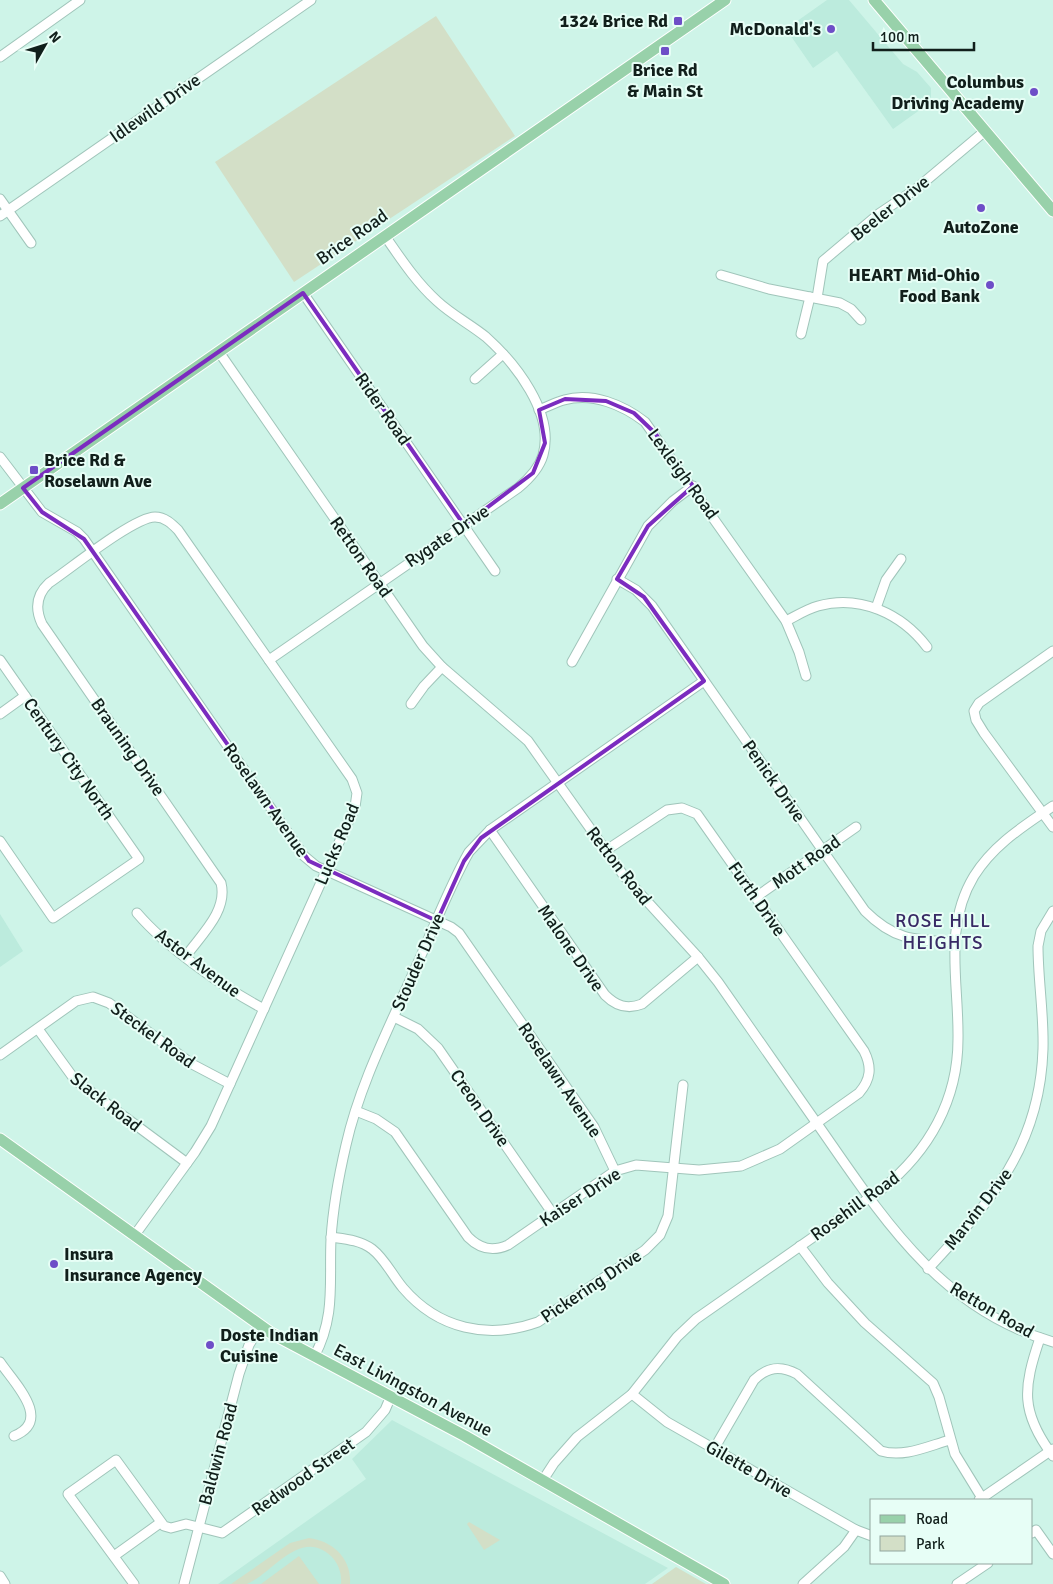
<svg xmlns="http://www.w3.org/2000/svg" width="1053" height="1584" font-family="Signika,sans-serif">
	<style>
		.built { fill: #bcebdd }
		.green { fill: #d3dfc7 }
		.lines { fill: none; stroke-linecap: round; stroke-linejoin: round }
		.minor-casing { stroke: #a0c5ba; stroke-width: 11 }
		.major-casing { stroke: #fff; stroke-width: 13 }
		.minor { stroke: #fff; stroke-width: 9 }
		.major { stroke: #98d1aa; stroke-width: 11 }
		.marked { fill: none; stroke: #7b2cbf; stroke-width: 4; stroke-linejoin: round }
		.poi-dot { fill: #6e4ec7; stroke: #e7fef6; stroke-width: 2 }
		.labels { text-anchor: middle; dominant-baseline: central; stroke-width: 4; stroke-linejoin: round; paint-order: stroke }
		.poi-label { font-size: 18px; font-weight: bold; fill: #111f1b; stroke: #e7fef6; text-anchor: end }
		.street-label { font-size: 18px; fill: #111f1b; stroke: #e7fef6 }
		.neighbourhood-label { font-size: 19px; letter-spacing: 1px; fill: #382a65; stroke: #e7fef6 }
	</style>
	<rect width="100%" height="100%" fill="#cef4e8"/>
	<g class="built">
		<polygon points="827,0 849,0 903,64 917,72 931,88 931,102 893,129 837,51 813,68 786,29"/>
		<polygon points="0,914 23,951 0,967"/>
		<polygon points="392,1420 668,1568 645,1584 218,1584 366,1479 352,1459"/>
	</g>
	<g class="green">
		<polygon points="436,16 515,136 294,282 215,162"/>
		<polygon points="469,1522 500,1540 484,1550 467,1524"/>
		<path d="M309 1538C333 1541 352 1559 350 1584H341C342 1573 338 1563 331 1556 300 1527 272 1574 247 1584 243 1584 236 1584 231 1584L290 1543Z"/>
		<polygon points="299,1556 319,1584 261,1584"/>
		<polygon points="676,1567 706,1584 652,1584"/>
	</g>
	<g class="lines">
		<g class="minor-casing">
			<g id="minor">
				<polyline points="0,57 80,0"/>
				<polyline points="0,199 31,243"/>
				<polyline points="0,216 311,0"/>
				<polyline points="721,275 769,289 840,303 851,309 861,320"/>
				<polyline points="303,293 495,571"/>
				<polyline points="817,298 823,261 880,213 916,189 985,131"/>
				<polyline points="801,334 810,297"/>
				<path d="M219 352 423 646 442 667 528 741 624 876 698 957 718 982C754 1033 789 1084 825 1135 886 1223 943 1310 1053 1342"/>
				<polyline points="475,379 503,354"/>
				<path d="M539 410C547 407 556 402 564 400 593 392 623 405 645 422L786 621 799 652 806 676"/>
				<polyline points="0,457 42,512 77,532 84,539 304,856 316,866 451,927 459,933 594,1127 615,1171"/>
				<path d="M617 579 636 590 652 606 865 911C894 940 914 940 954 942"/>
				<polyline points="876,608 886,580 901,559"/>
				<path d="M786 621C796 616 807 609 818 606 860 594 902 614 927 647"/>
				<polyline points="1053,651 979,703 974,711 976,720 984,733 1053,827"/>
				<polyline points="0,660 139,859 53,918 0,841"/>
				<path d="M269 660 518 488C529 479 539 469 543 455 555 413 515 363 486 337 470 324 452 315 437 301 416 282 401 259 385 236"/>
				<polyline points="572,662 648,526 673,501 693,486"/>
				<polyline points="411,704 424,686 442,667"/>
				<polyline points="0,714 25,696"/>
				<path d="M490 830 605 995C616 1006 627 1010 642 1004L698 957"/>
				<polyline points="756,897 856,827"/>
				<path d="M137 913C166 947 224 988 264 1009"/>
				<polyline points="394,1017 418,1029 438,1048 553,1214"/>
				<polyline points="38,1029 75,1080 187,1163"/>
				<polyline points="0,1055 76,1001 93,997 109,1003 192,1064 230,1084"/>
				<path d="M356 1111 376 1119 395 1132 468 1237C480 1249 492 1252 508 1245L615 1171 636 1165 699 1170 741 1166 780 1149 859 1093C871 1079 872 1067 864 1051L697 814 682 808 667 810 605 851"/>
				<path d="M134 1236 195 1152 211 1126 355 807 357 793 352 779 178 530C172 524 165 517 155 517 134 517 70 569 49 583 36 595 35 609 42 624L221 883C228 911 201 935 186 956"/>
				<path d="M331 1237C345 1239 360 1240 372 1249 385 1259 392 1275 403 1288 438 1329 488 1340 538 1322L645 1250 660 1235 668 1216 683 1085"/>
				<polyline points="800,1246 828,1283 865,1323 933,1383 939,1397 955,1454 982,1498"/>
				<path d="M928 1269C991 1201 1040 1147 1043 1049 1044 1014 1038 980 1038 946L1041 931 1053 911"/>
				<path d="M1040 1338C1023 1388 1020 1412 1053 1456"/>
				<path d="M314 1357C336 1316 329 1282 331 1239 333 1207 339 1175 346 1145 360 1083 390 1026 415 969 433 930 448 889 469 852L490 830 704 681"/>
				<path d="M0 1362C14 1383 53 1420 14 1436"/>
				<polyline points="632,1394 667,1422 856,1530 872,1536"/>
				<path d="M714 1449 754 1380C767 1367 780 1365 797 1374L881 1451C904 1458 928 1446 950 1440"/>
				<path d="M543 1480 554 1463 577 1437 632 1394 677 1337 696 1319 882 1189C929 1151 958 1100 958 1039 959 982 943 927 974 876 994 844 1024 826 1053 806"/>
				<polyline points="979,1500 1053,1449"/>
				<polyline points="1032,1533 1036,1530 1053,1554"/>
				<polyline points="114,1556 160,1523"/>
				<polyline points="0,1576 5,1584"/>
				<polyline points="134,1584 68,1494 116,1460 164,1526 171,1528 186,1524 222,1533 366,1432 385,1410 391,1396"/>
				<polyline points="184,1584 239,1374 249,1345 260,1327"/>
				<polyline points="803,1584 844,1547 856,1530"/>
				<polyline points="957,1584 988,1563"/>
			</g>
		</g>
		<g class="major-casing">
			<g id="major">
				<polyline points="874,0 1053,211"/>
				<polyline points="0,504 725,0"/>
				<polyline points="0,1139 271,1333 465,1436 724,1584"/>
			</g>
		</g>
		<use href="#minor" class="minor"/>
		<use href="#major" class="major"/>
	</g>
	<path class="marked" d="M303 293 464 525 533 473 545 443 539 410 565 399 606 401 634 413 655 433 693 486 648 526 617 579 644 597 704 681 481 838 464 861 437 921 309 861 84 539 42 512 23 488Z"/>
	<g class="poi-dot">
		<rect x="673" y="16" width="10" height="10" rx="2.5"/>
		<circle cx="831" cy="29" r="5"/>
		<rect x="660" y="46" width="10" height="10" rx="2.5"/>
		<circle cx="1034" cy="92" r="5"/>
		<circle cx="981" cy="208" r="5"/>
		<circle cx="990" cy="285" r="5"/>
		<rect x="29" y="465" width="10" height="10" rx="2.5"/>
		<circle cx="54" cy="1264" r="5"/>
		<circle cx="210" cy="1345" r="5"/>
	</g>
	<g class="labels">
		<g class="poi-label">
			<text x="668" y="21">1324 Brice Rd</text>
			<text x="821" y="29">McDonald's</text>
			<text x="665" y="70" text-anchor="middle">Brice Rd<tspan x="665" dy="21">&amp; Main St</tspan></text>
			<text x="1024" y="82">Columbus<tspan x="1024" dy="21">Driving Academy</tspan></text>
			<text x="981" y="227" text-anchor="middle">AutoZone</text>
			<text x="980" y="275">HEART Mid-Ohio<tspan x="980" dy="21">Food Bank</tspan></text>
			<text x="44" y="460" text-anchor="start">Brice Rd &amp;<tspan x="44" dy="21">Roselawn Ave</tspan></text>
			<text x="64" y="1254" text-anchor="start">Insura<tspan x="64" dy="21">Insurance Agency</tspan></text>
			<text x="220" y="1335" text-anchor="start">Doste Indian<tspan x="220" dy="21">Cuisine</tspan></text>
		</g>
		<g class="street-label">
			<text transform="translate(155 108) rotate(-35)">Idlewild Drive</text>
			<text transform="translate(890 208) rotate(-38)">Beeler Drive</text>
			<text transform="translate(352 237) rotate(-35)">Brice Road</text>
			<text transform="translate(383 409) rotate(55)">Rider Road</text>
			<text transform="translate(683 474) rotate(54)">Lexleigh Road</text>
			<text transform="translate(447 536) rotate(-34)">Rygate Drive</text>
			<text transform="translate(361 557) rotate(55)">Retton Road</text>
			<text transform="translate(128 747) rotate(55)">Brauning Drive</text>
			<text transform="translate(69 759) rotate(55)">Century City North</text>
			<text transform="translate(774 781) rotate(55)">Penick Drive</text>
			<text transform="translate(266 800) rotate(55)">Roselawn Avenue</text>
			<text transform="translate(337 844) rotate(-67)">Lucks Road</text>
			<text transform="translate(806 862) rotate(-35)">Mott Road</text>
			<text transform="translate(619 866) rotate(52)">Retton Road</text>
			<text transform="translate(757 899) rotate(55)">Furth Drive</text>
			<text transform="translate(571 948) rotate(55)">Malone Drive</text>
			<text transform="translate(418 962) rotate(-66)">Stouder Drive</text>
			<text transform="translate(198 963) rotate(37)">Astor Avenue</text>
			<text transform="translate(153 1035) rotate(36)">Steckel Road</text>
			<text transform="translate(560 1080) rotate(56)">Roselawn Avenue</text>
			<text transform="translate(106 1102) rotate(38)">Slack Road</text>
			<text transform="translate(480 1108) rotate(55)">Creon Drive</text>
			<text transform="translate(580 1197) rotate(-33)">Kaiser Drive</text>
			<text transform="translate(855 1206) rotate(-36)">Rosehill Road</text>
			<text transform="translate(978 1209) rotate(-52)">Marvin Drive</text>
			<text transform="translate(591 1286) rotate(-34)">Pickering Drive</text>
			<text transform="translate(992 1310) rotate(30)">Retton Road</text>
			<text transform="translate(413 1390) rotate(28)">East Livingston Avenue</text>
			<text transform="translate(218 1454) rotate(-75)">Baldwin Road</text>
			<text transform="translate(749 1469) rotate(30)">Gilette Drive</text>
			<text transform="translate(303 1477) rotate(-35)">Redwood Street</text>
		</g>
		<g class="neighbourhood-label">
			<text x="943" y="921">ROSE HILL<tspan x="943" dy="22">HEIGHTS</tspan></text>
		</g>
	</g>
	<rect x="870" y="1499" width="162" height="65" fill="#e7fef6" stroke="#91a59e"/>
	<rect x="880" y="1515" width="25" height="8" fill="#98d1aa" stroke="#91a59e"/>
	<text x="916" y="1524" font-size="15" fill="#111f1b">Road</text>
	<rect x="880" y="1536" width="25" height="15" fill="#d3dfc7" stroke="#91a59e"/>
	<text x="916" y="1549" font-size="15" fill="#111f1b">Park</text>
	<g transform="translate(45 45) rotate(51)" stroke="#e7fef6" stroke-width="4" paint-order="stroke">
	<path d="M0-4L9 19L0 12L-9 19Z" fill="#111f1b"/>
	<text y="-8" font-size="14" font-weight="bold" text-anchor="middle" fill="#111f1b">N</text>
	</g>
	<path d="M873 42v8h101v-8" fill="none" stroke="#111f1b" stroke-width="2.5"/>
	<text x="880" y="42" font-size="15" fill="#111f1b" stroke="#e7fef6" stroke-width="4" paint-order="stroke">100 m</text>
</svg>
